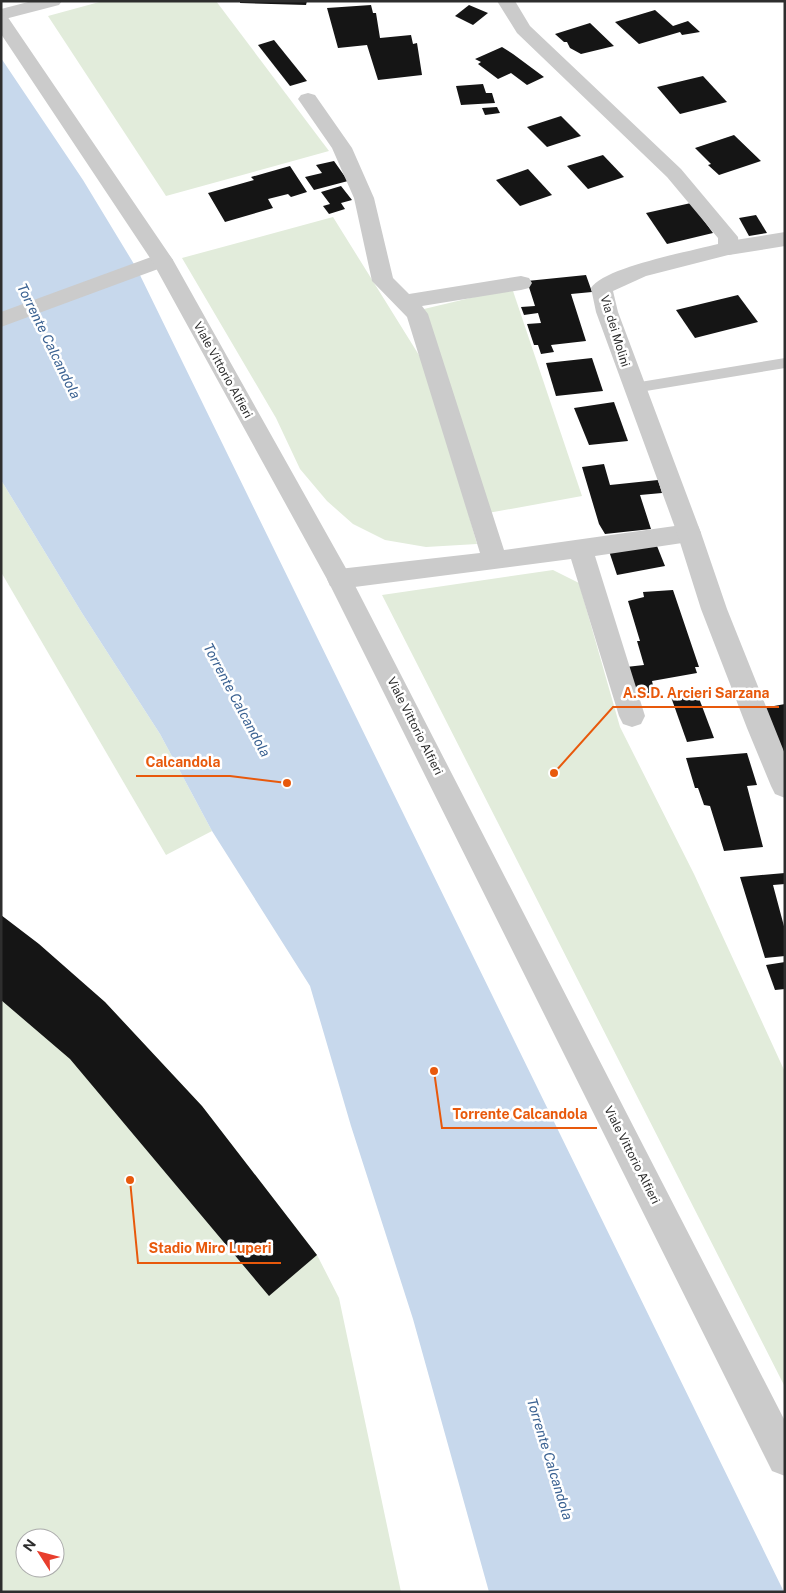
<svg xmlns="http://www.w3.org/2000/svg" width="786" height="1593" font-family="'Public Sans',sans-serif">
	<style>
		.green { fill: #e2ecdb; fill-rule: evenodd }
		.water { fill: #c7d8ec }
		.building { fill: #151515 }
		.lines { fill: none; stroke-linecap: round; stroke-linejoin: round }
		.service { fill: #cbcbcb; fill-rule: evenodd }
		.minor { fill: #cbcbcb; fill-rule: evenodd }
		.tertiary { fill: #cbcbcb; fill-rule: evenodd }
		.labels { text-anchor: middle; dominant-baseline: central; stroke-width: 5; stroke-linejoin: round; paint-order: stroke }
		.street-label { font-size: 12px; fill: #2e2e2e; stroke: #fff }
		.water-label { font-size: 14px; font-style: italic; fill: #3b6292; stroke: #fff }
		.leader { fill: none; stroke: #e8590c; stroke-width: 2 }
		.callout-dot { fill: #e8590c; stroke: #fff; stroke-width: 2 }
		.callout-label { font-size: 14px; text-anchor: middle; font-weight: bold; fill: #e8590c; stroke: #fff; stroke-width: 5; stroke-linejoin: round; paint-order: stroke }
	</style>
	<rect width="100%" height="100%" fill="#fff"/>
	<g class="green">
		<polygon points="103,1 216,1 329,151 166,196 48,16"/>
		<polygon points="333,217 427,368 477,544 426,547 385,540 353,524 327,501 300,469 276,418 182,258"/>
		<polygon points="512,288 582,496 488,513 424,309"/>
		<polygon points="1,480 82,613 160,734 212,831 166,855 1,572"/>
		<polygon points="553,570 579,583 620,727 694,874 785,1072 785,1387 382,595"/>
		<path d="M1 915 105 1002 202 1106 317 1255 339 1298 401 1592H1ZM25 1538H55V1568H25Z"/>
	</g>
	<polygon class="water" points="1,58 83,180 137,269 784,1592 489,1592 413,1319 351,1126 310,986 212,831 160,734 82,613 1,480"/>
	<g class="building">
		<polygon points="240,1 307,1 306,5 240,3"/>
		<polygon points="371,5 373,13 376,13 380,38 411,35 413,44 417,43 422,75 378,80 367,45 338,48 327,8"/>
		<polygon points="469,5 488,13 473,25 455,16"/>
		<polygon points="655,10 673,26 688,21 700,32 682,35 680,32 639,44 615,22"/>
		<polygon points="590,23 614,46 581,54 570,48 567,42 564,42 555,34"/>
		<polygon points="274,40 307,81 290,86 258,45"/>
		<polygon points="502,47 513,54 544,77 527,85 511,73 498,79 478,64 481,62 475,59"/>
		<polygon points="703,76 727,102 680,114 657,87"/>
		<polygon points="483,84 486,93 492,93 495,103 461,105 456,86"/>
		<polygon points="497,107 500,113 485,115 482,108"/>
		<polygon points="561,116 581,136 547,147 527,127"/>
		<polygon points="734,135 761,161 719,175 708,165 711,164 695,148"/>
		<polygon points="603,155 624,177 588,189 567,166"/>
		<polygon points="334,161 348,181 314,190 305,177 322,173 316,165"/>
		<polygon points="290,166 307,192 291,197 288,194 268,199 273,208 225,222 208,193 254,180 251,177"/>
		<polygon points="528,169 552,195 520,206 496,180"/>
		<polygon points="341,186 352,200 341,203 345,209 329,214 323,206 330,204 321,192"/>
		<polygon points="691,203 713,233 667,244 646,213"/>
		<polygon points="756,215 767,233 749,236 739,218"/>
		<polygon points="586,275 592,292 571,294 586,341 551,345 554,352 541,354 538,345 534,345 527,324 541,323 538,313 524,315 521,307 535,306 527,281"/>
		<polygon points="738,295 758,322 695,338 676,310"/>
		<polygon points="592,358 603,391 556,396 546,363"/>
		<polygon points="614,402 628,441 589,445 574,408"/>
		<polygon points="604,464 610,485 658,480 662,493 640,495 651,529 605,534 599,524 582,467"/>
		<polygon points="657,546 665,566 617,575 608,548"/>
		<polygon points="673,590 699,667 695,667 697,673 652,681 655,694 634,696 626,667 644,665 637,641 640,641 628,601 644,597 643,592"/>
		<polygon points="697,693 714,738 687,742 671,697"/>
		<polygon points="785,704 785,752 781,752 763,708"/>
		<polygon points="747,753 757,785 747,786 763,847 724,851 710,806 704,805 698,788 695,788 686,758"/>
		<polygon points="785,873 785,884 773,885 785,930 785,956 765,958 740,877"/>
		<polygon points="1,915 39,944 105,1002 202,1106 317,1255 269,1296 70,1059 1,1000"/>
		<polygon points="785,962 785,989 775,990 766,965"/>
	</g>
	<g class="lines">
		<polygon class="service" points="785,358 785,368 634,393 629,392 627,388 629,384 634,383"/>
		<g class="minor">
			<polygon points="32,1 62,1 59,5 1,20 1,9"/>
			<polygon points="308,93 315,95 352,148 374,198 393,278 409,294 521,276 529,278 532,283 529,288 521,290 422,306 428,314 504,550 689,524 698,526 701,533 698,540 689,542 595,556 645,716 641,724 632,727 623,724 619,716 571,559 339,589 330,586 327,579 330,572 339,569 480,553 407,317 372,281 354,198 332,148 298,99 301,95"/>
			<polygon points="785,232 785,246 729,255 722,253 719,248 722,243 729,241"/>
			<polygon points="162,253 169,255 173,260 169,265 1,327 1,312"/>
		</g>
		<g class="tertiary">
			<path d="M497 1H515L530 26 681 169 738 237 739 248 736 253 646 276 613 291 618 312 701 533 727 609 785 754V798L775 794 771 786 747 728 701 609 677 533 596 312 591 288C604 267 692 251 718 244V238L667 177 517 33Z"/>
			<polygon points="1,15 7,16 173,260 348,572 785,1421 785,1476 772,1471 328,581 152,261 1,34"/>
		</g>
	</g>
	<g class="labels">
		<g class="street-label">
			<text transform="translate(615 331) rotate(73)">Via dei Molini</text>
			<text transform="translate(223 370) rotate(61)">Viale Vittorio Alfieri</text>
			<text transform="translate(415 726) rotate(63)">Viale Vittorio Alfieri</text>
			<text transform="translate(632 1155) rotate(63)">Viale Vittorio Alfieri</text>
		</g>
		<g class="water-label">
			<text transform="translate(49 341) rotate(64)">Torrente Calcandola</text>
			<text transform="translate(237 700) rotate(62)">Torrente Calcandola</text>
			<text transform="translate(550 1459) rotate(73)">Torrente Calcandola</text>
		</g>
	</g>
	<path class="leader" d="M554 773L613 707H779M287 783L230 776H136M434 1071L442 1128H597M130 1180L138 1263H281"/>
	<g class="callout-dot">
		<circle cx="554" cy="773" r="5"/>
		<circle cx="287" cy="783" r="5"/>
		<circle cx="434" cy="1071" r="5"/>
		<circle cx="130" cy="1180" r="5"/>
	</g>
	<g class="callout-label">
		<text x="696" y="698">A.S.D. Arcieri Sarzana</text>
		<text x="183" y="767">Calcandola</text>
		<text x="520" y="1119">Torrente Calcandola</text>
		<text x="210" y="1253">Stadio Miro Luperi</text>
	</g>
	<rect width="786" height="1593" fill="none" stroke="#2e2e2e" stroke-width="5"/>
	<g transform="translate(40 1553) rotate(306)"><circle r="24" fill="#ffffff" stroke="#ababab"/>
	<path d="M0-4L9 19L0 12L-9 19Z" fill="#e83e2d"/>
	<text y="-8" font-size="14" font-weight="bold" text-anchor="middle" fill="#2e2e2e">N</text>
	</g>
</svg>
